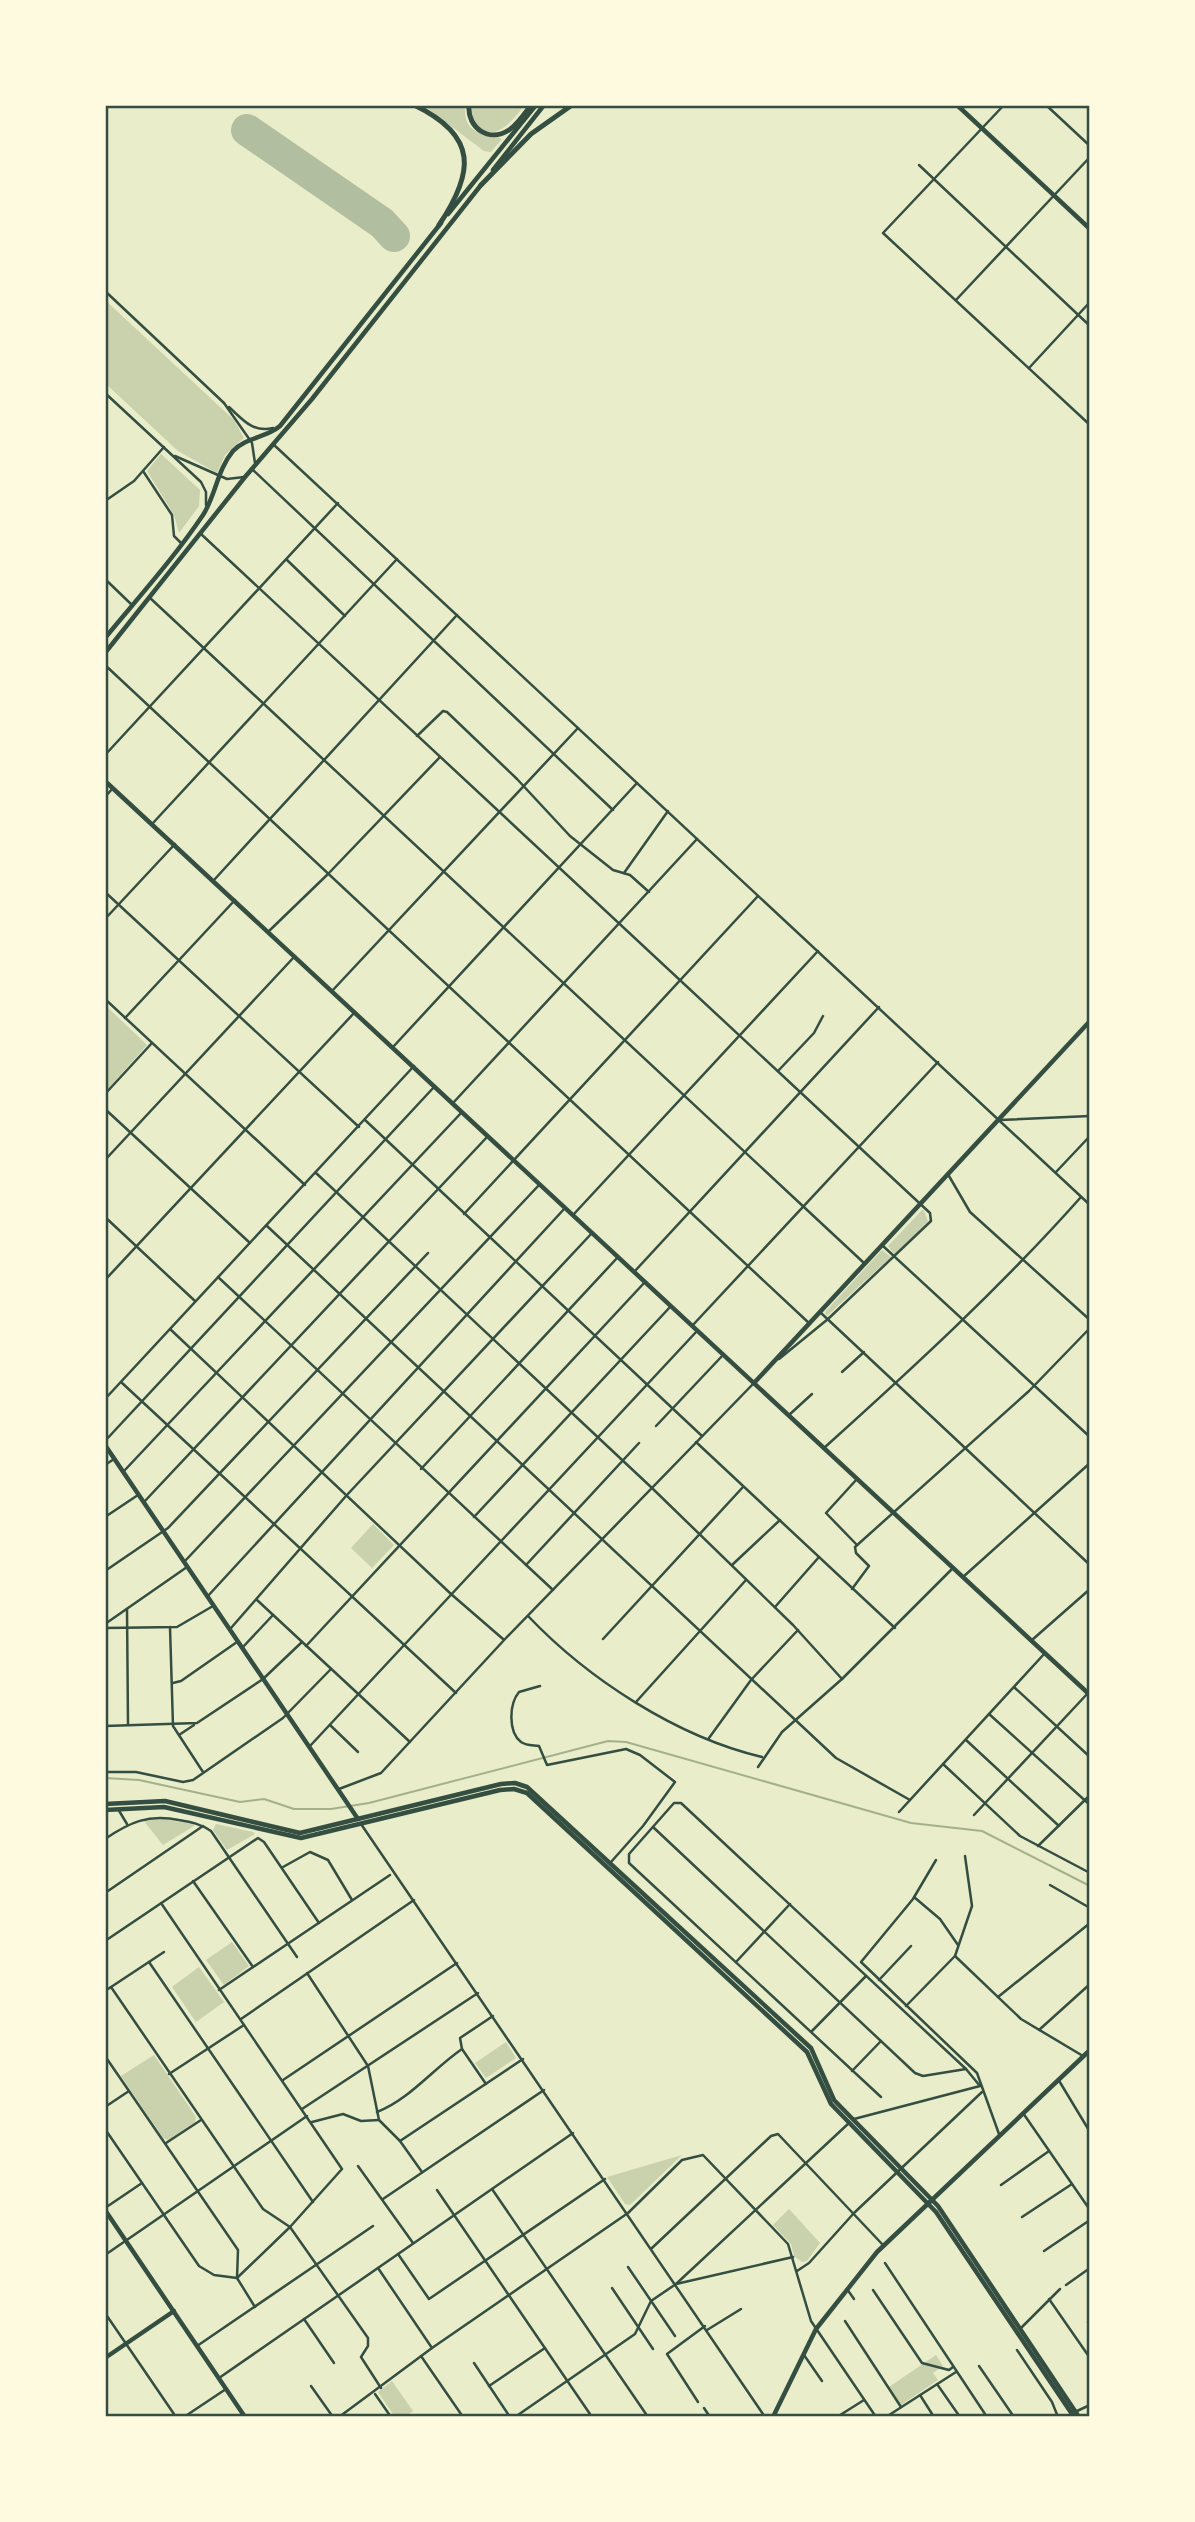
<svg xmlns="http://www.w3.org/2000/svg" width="1195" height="2522" font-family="Georgia,serif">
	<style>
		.green { fill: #cad2ad }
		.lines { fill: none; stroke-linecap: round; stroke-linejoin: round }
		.stream { stroke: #a3b18a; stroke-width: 2 }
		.runway { stroke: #b2bea0; stroke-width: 32 }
		.minor { stroke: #344e41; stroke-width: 2.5 }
		.secondary { stroke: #344e41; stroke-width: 4.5 }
		.primary { stroke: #344e41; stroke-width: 4.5 }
		.motorway { stroke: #344e41; stroke-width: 5 }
		.neatline { fill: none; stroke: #344e41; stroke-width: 2.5 }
	</style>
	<rect width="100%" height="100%" fill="#e9edc9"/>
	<g class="green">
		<path d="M423 105H465C463 137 485 132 502 139L491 152 484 151Z"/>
		<path d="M472 105H525C514 118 497 143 479 127 473 121 471 113 472 105Z"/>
		<polygon points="105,300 234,420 244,438 225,455 217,473 178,451 105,383"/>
		<polygon points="161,454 200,490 199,506 179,533 174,515 147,471"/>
		<polygon points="105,1005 147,1045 105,1092"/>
		<polygon points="923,1209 928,1221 895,1255 888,1246"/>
		<polygon points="882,1250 891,1257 827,1316 825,1312"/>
		<polygon points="373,1524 394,1545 372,1568 351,1548"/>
		<polygon points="162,1819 193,1824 194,1826 163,1845 144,1821"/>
		<polygon points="216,1824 253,1832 255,1834 227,1850 213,1830"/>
		<polygon points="232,1942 249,1966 224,1985 206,1960"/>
		<polygon points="199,1967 224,2002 196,2022 172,1987"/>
		<polygon points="506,2042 516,2058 486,2078 475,2063"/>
		<polygon points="154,2055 196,2117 195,2122 168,2140 163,2138 121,2076"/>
		<polygon points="682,2155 630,2205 625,2204 607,2177"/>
		<polygon points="789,2209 820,2243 807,2261 802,2262 794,2256 791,2244 773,2225"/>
		<polygon points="936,2355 943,2366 933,2373 938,2380 901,2405 889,2387"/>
		<polygon points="392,2381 413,2411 405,2417 395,2417 378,2392"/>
	</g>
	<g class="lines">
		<polyline class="stream" points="105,1778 139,1780 240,1802 264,1799 294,1809 331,1809 369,1803 608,1741 626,1742 911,1823 982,1831 1090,1886"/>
		<polyline class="runway" points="247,130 382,223 394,236"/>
		<g class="minor">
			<polyline points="1004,105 883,233 1090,425"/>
			<polyline points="1046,105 1090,146"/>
			<polyline points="919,165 1090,326"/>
			<polyline points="105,291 224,403"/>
			<polyline points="956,300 1090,157"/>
			<polyline points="1029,368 1090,302"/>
			<polyline points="105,393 201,482 206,492 206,505"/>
			<polyline points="224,403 252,443 255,463"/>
			<path d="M229 407C243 420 253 433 273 428"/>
			<polyline points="273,444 1090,1205"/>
			<polyline points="175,456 227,479 244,477"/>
			<polyline points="252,469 613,810"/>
			<polyline points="143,471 172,515 174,536 181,543"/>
			<polyline points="105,501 134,481 164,447"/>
			<polyline points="201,534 930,1213 931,1221 828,1319 779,1359"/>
			<polyline points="287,560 345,616"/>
			<polyline points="105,579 132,605"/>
			<polyline points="149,597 864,1263"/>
			<polyline points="105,665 810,1324"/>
			<polyline points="417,736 443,711 447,712 517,779 570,836 613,870 630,875 649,892"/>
			<polyline points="105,755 338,503"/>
			<polyline points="105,797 113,788"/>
			<polyline points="153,823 397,559"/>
			<polyline points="624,873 668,811"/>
			<polyline points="214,880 457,615"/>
			<polyline points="105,892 359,1127"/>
			<polyline points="105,919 175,844"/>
			<polyline points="269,931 328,874 440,757"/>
			<polyline points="332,991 578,728"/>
			<polyline points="105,999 305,1185"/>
			<polyline points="125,1018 235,900"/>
			<polyline points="393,1047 637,783"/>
			<polyline points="778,1071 814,1033 823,1016"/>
			<polyline points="105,1094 152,1043"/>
			<polyline points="453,1103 697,839"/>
			<polyline points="105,1109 250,1243"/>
			<polyline points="365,1120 702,1436"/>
			<polyline points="1000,1120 1090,1116"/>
			<polyline points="105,1160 295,956"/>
			<polyline points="1056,1172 1090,1136"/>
			<polyline points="316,1173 652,1488 793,1625 842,1679"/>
			<polyline points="949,1176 970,1212 1090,1320"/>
			<polyline points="464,1214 758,896"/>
			<polyline points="573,1215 818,951"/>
			<polyline points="105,1217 195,1301"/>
			<polyline points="267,1226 836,1758 910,1800"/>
			<polyline points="883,1246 1090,1437"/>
			<polyline points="634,1272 879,1007"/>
			<polyline points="218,1277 553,1590"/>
			<polyline points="105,1280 355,1012"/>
			<polyline points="821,1313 1090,1565"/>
			<polyline points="692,1326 938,1062"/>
			<polyline points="170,1329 451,1594 503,1639"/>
			<polyline points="842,1372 864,1352"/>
			<polyline points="121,1382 456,1693"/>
			<polyline points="105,1399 414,1066"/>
			<polyline points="789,1415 812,1394"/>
			<polyline points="656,1426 723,1355"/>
			<polyline points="105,1441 435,1086"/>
			<polyline points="696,1442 895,1628"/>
			<path d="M824 1448C914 1367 1001 1287 1081 1197"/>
			<polyline points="105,1465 114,1459"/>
			<polyline points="421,1469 618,1257"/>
			<polyline points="124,1471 462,1112"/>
			<polyline points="857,1479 826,1513 857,1545"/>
			<polyline points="144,1502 488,1136"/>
			<polyline points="105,1517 138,1495"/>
			<polyline points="474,1517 671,1306"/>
			<polyline points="185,1561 540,1184"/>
			<polyline points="526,1565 639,1443"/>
			<polyline points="732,1565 780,1520"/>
			<polyline points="105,1571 168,1528 428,1253"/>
			<polyline points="963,1577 1090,1463"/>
			<polyline points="852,1589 869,1566 856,1553 855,1547 1029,1391 1090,1328"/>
			<polyline points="207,1597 565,1208"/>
			<polyline points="257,1600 410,1742"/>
			<polyline points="775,1607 819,1557"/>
			<polyline points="127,1609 128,1724"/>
			<path d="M528 1616C588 1679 677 1737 762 1757"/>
			<polyline points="105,1624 187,1567"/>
			<polyline points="170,1627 173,1726 203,1772"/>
			<polyline points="105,1628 177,1627 213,1606"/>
			<polyline points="231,1628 346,1496 592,1233"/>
			<polyline points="603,1639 743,1487"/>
			<polyline points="1032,1640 1090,1589"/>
			<polyline points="306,1646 645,1282"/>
			<polyline points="242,1648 273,1615"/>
			<polyline points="173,1683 181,1681 237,1642"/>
			<path d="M540 1686 519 1692C509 1704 508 1732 521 1742 527 1746 533 1745 539 1746L547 1765 626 1749 640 1755 675 1782 643 1826 611 1862"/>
			<polyline points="1015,1688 1090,1757"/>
			<polyline points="636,1702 746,1580"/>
			<polyline points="989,1714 1090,1805"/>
			<polyline points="330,1725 358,1752"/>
			<polyline points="105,1726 197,1723 263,1679 302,1642"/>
			<polyline points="179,1735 194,1725"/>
			<polyline points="709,1738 751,1680 798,1630"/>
			<polyline points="966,1740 1059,1826"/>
			<polyline points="310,1746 697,1331"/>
			<polyline points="943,1764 1020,1836 1090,1873"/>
			<polyline points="758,1767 782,1732 842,1679 953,1568"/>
			<polyline points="105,1772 136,1772 183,1782 193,1780 283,1718 331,1669"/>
			<polyline points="339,1789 381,1773 506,1638 754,1383"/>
			<polyline points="118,1809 127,1824"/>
			<polyline points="899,1812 1045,1653"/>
			<polyline points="974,1815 1088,1693"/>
			<polyline points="361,1824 765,2417"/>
			<polyline points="653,1827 915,2073 923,2076 966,2069"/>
			<path d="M105 1839C130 1822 148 1814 179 1820 191 1822 201 1824 211 1831L297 1957"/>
			<polyline points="1038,1846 1090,1795"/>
			<polyline points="936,1860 913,1899 861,1962 977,2073 999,2134"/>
			<polyline points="283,1867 310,1852 328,1860 352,1900"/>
			<polyline points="193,1881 253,1967"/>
			<polyline points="1050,1885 1090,1908"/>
			<polyline points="105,1893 203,1826"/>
			<polyline points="914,1897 940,1919 958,1945"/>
			<polyline points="161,1903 342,2169 290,2227 237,2278"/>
			<polyline points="105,1941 258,1838 264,1842 319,1923"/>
			<polyline points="955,1956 972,1906 965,1856"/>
			<polyline points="149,1962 313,2202"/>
			<polyline points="736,1962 790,1904"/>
			<polyline points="307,1973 368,2066 379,2120 400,2141 422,2172"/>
			<polyline points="879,1980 911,1946"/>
			<polyline points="111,1987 263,2209 290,2227 368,2338 368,2346 361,2357 381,2388"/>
			<polyline points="219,1990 390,1875"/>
			<polyline points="105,1991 164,1952"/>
			<polyline points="998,1997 1090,1923"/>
			<polyline points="906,2006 955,1956 1021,2019 1083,2056"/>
			<polyline points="241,2019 414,1900"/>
			<polyline points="1039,2030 1090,1984"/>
			<polyline points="812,2031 866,1976"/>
			<polyline points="462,2049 486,2084"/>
			<polyline points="105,2056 238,2250 237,2278 255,2307"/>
			<polyline points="852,2071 881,2041"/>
			<polyline points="169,2074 244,2025"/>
			<polyline points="1058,2079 1090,2132"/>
			<polyline points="283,2080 457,1963"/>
			<polyline points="881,2097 629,1863 629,1854 674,1803 681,1803 966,2069 980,2086"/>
			<polyline points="105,2107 129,2091"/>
			<polyline points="302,2109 478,1993"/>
			<path d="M377 2112C409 2100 434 2068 462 2049L460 2038 493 2016"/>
			<polyline points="1023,2113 1090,2210"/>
			<polyline points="854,2119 980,2086"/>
			<polyline points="312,2122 343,2114 361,2121 379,2120"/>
			<polyline points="105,2129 199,2266 214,2275 237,2278"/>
			<polyline points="400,2141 523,2059"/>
			<polyline points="166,2143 201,2120"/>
			<polyline points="358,2166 413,2243"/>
			<polyline points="1001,2185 1049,2151"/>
			<polyline points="492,2189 648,2417"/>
			<polyline points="437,2190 592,2417"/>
			<polyline points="383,2199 544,2090"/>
			<polyline points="105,2208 142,2183"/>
			<polyline points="1022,2217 1072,2184"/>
			<polyline points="652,2248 771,2136 778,2134 883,2245"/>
			<polyline points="1044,2251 1090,2220"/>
			<polyline points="398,2254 429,2299 605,2179"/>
			<polyline points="105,2255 307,2116"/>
			<polyline points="885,2263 987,2417"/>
			<polyline points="628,2267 675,2336"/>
			<polyline points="378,2268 432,2348"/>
			<polyline points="797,2271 809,2263 854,2213 982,2092"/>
			<polyline points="676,2284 793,2257"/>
			<polyline points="1066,2285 1090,2268"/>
			<polyline points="612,2288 653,2349"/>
			<polyline points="847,2289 854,2299"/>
			<polyline points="873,2290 922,2363 949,2370 953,2367"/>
			<polyline points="1049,2299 1090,2358"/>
			<polyline points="105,2313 176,2417"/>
			<polyline points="304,2319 334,2363"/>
			<polyline points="845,2321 901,2407"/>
			<polyline points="1088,2322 1090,2321"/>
			<polyline points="1021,2328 1060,2289"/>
			<polyline points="707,2330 741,2309"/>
			<polyline points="197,2346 373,2226"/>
			<polyline points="1017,2350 1052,2402 1058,2417"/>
			<polyline points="804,2355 822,2381"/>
			<polyline points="421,2356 463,2417"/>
			<polyline points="474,2363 510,2417"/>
			<polyline points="979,2366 1014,2417"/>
			<polyline points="219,2378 573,2133"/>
			<polyline points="937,2384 960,2417"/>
			<polyline points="311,2386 333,2417"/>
			<polyline points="489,2386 545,2348"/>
			<polyline points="375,2394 391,2417"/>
			<polyline points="920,2395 934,2417"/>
			<polyline points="698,2402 667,2354 705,2326"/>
			<polyline points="704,2408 710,2417"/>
			<polyline points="1077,2411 1090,2405"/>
			<polyline points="105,2416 106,2417"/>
			<polyline points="184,2417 226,2389"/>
			<polyline points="339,2417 432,2348 628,2213 682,2160 703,2155 788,2244 811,2321 876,2417"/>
			<polyline points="515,2417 635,2334 651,2301 676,2284 849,2123"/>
			<polyline points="837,2417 864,2400"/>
			<polyline points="886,2417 956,2372"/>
		</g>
		<g class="secondary">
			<polyline points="957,105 1090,229"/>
			<polyline points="105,781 1090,1695"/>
			<polyline points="754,1383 1090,1021"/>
			<polyline points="105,1445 358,1819"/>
			<polyline points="105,1804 165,1801 300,1833 501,1784 515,1783 527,1787 811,2048 834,2100 938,2206 1079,2417"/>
			<polyline points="105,1810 164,1807 301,1838 500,1790 514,1789 527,1793 807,2052 831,2104 936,2212 1074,2417"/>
			<polyline points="105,2210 245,2417"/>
			<polyline points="105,2358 174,2311"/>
		</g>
		<g class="primary">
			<polyline points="493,170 544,105"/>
			<polyline points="448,214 536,105"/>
			<path d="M105 638C138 598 174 558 203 515 216 495 217 470 233 451 246 437 266 438 280 426L441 223"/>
			<polyline points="105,653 245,477 312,399 481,185"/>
			<polyline points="773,2417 816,2329 877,2252 1090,2050"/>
		</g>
		<g class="motorway">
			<path d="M414 105C479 136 474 173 439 225"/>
			<path d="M469 105C467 128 489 143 509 130 518 124 525 113 531 105"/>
			<polyline points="481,185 531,134 572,105"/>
		</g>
	</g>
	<rect width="1195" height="2522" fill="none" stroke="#fefae0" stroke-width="214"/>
	<rect x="107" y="107" width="981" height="2308" class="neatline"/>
</svg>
